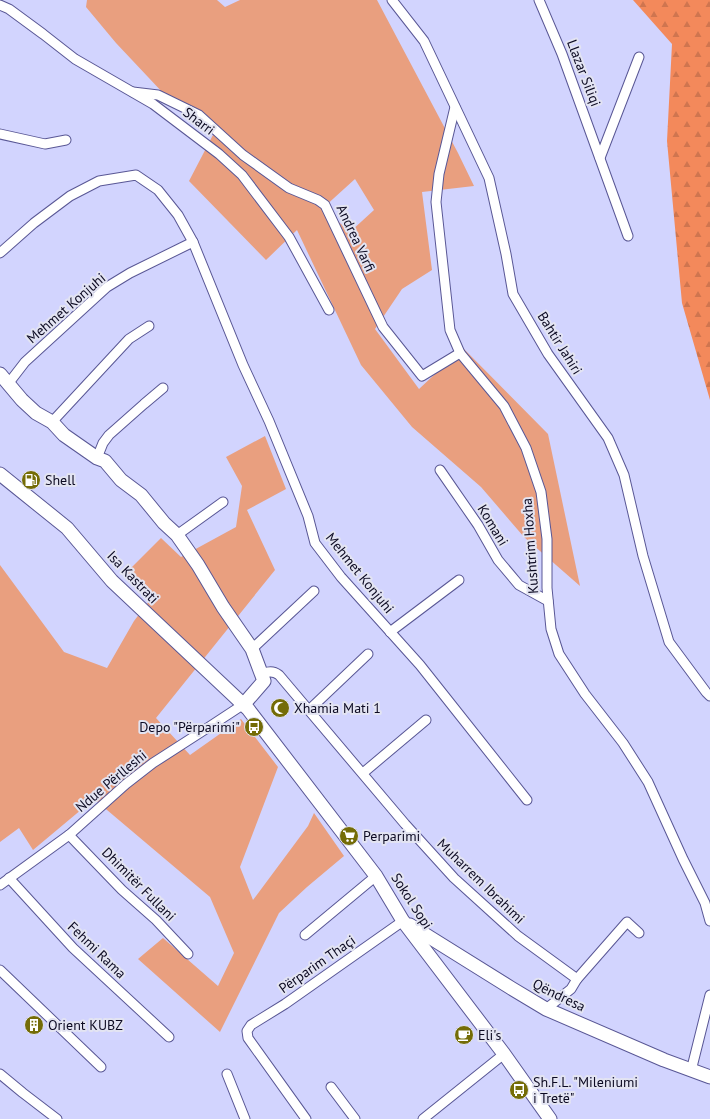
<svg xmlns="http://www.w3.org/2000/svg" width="710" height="1119" font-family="'PT Sans',sans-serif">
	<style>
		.green { fill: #e99f7f; fill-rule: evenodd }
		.forest { fill: url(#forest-firs) }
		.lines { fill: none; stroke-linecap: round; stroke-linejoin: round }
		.street-casing { stroke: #595795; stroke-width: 11 }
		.secondary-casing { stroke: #595795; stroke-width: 15 }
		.street { stroke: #fff; stroke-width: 9 }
		.secondary { stroke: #fff; stroke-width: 13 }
		.labels { text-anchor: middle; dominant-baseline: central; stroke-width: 4; stroke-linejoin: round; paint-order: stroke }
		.street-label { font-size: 14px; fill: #0c0a22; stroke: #e3e4f2 }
		.poi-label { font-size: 14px; fill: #0c0a22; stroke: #e3e4f2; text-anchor: start }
	</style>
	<defs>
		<pattern id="forest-firs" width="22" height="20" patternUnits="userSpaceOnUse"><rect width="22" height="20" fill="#f3895b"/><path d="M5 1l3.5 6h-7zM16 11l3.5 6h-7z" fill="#cf754f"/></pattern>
	</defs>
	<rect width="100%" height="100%" fill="#d2d4fe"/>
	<g class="green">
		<path d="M87 0H217L225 7 240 0H377L458 153 474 186 422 192 432 270 402 289 375 329 419 389 463 348 548 434 580 586 524 537 481 487 412 427 361 365 297 230 266 260 189 181 214 133 180 111 116 43 86 7ZM355 179 374 210 350 232 323 208Z"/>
		<polygon points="265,436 286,489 247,510 275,570 156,718 190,755 241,719 278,767 240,867 253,900 308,826 314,813 344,856 307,887 279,913 220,1032 138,959 163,938 218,986 234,953 210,897 94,799 33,850 19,828 0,842 0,565 64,652 107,668 134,621 153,596 125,574 161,538 181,557 236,527 242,486 226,457"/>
	</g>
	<polygon class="forest" points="633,0 710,0 710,400 682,303 667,141 672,44"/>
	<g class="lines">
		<g class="street-casing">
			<g id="street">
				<polyline points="392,0 424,41 489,178 506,254 513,294 548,354 608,438 624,475 643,556 669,642 706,692 710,696"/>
				<polyline points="539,0 562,54 628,236"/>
				<polyline points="0,5 9,9 43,34 75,59 153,104 219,154 242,175 289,237 329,310"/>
				<polyline points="133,92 158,95 199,115 243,155 289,188 318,200 325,205 383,327 422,376 460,353"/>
				<polyline points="455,107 439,174 436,202 450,330 460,353 504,406 526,448 541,492 547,539 547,588 551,629 559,654 585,694 623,743 648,782 683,859 705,903 710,921"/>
				<polyline points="0,134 45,144 66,140"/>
				<polyline points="600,158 639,57"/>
				<polyline points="0,253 34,223 70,196 99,181 136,175 158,190 178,215 193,242 243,365 269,421 308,516 315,543 341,577 420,665 527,800"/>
				<polyline points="8,384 25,362 107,287 130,273 193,242"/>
				<polyline points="52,422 129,339 149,326"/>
				<polyline points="97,458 103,443 109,435 144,404 163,388"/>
				<polyline points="440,470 478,525 498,560 519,585 548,601"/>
				<polyline points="177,535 223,502"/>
				<polyline points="390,632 459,580"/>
				<polyline points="252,649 314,591"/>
				<path d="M264 681 265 673C270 671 275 672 279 675L405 824 454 878 518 936 577 979"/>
				<polyline points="309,710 368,654"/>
				<polyline points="363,773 426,720"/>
				<polyline points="69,835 122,890 156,920 188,954"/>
				<polyline points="9,878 73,948 169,1037"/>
				<polyline points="0,885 69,835 126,784 153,763 212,725 244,704"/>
				<polyline points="305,935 376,876"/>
				<polyline points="0,970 101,1067"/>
				<polyline points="546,1009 571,989 577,979 627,922 639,933"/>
				<polyline points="691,1071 710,995"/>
				<polyline points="0,1074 23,1093 57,1119"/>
				<polyline points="227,1074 245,1119"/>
				<polyline points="331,1087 355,1119"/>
				<polyline points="306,1119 248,1038 247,1031 251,1025 285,1004 403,921"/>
				<polyline points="423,1119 504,1054"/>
			</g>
		</g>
		<g class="secondary-casing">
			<g id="secondary">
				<polyline points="0,374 22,400 36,413 52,422 64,435 97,458 105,461 121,480 141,495 164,523 177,535 198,565 223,607 252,649 264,681 244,704"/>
				<polyline points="0,474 67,528 112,581 248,709 376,876 403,921 504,1054 550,1119"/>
				<polyline points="410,925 511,988 546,1009 664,1060 710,1077"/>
			</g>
		</g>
		<use href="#street" class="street"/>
		<use href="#secondary" class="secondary"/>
	</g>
	<defs>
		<g id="fuel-disc" transform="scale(1)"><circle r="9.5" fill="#746c07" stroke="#e3e4f2"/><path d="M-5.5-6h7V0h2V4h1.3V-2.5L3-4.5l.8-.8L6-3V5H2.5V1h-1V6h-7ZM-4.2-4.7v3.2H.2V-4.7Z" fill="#fff"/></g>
		<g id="mosque-disc" transform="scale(1)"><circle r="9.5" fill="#746c07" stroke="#e3e4f2"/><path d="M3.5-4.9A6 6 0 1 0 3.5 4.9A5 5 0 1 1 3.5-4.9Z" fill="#fff"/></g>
		<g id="bus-disc" transform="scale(1)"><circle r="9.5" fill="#746c07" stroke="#e3e4f2"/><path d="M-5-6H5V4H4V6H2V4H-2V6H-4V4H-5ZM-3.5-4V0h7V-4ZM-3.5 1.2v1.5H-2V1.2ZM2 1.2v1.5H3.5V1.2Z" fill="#fff"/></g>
		<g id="supermarket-disc" transform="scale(1)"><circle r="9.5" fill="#746c07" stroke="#e3e4f2"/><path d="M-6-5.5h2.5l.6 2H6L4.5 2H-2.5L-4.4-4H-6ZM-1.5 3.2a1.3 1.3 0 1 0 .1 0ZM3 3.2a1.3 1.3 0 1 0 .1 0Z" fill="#fff"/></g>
		<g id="building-disc" transform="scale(1)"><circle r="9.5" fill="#746c07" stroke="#e3e4f2"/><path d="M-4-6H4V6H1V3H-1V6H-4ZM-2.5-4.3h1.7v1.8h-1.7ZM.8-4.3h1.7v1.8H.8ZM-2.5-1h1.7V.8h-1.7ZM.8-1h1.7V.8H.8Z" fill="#fff"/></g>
		<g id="cafe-disc" transform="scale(1)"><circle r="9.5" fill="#746c07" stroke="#e3e4f2"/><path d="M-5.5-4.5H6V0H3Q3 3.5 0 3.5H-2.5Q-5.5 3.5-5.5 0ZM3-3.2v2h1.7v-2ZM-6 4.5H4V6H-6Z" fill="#fff"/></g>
	</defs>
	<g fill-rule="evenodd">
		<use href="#fuel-disc" x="31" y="480"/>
		<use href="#mosque-disc" x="280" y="708"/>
		<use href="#bus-disc" x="254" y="727"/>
		<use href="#supermarket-disc" x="349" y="836"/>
		<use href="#building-disc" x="34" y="1025"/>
		<use href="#cafe-disc" x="464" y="1035"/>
		<use href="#bus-disc" x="519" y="1090"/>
	</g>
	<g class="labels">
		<g class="street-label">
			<text transform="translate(584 73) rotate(69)">Llazar Siliqi</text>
			<text transform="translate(199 121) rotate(37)">Sharri</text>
			<text transform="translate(356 238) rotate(65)">Andrea Varfi</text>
			<text transform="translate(66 308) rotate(-41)">Mehmet Konjuhi</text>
			<text transform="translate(560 343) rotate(58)">Bahtir Jahiri</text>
			<text transform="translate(493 525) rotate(59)">Komani</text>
			<text transform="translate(530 546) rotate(-94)">Kushtrim Hoxha</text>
			<text transform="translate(360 573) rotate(51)">Mehmet Konjuhi</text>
			<text transform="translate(133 577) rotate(46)">Isa Kastrati</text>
			<text transform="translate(111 781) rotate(-40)">Ndue Përlleshi</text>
			<text transform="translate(481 881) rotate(44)">Muharrem Ibrahimi</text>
			<text transform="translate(139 884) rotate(45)">Dhimitër Fullani</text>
			<text transform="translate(412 901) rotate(57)">Sokol Sopi</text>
			<text transform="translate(97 950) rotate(44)">Fehmi Rama</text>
			<text transform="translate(317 964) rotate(-35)">Përparim Thaçi</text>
			<text transform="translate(559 995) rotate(26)">Qëndresa</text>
		</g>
		<g class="poi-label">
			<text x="45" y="480">Shell</text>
			<text x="294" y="708">Xhamia Mati 1</text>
			<text x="240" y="727" text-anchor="end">Depo "Përparimi"</text>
			<text x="363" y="836">Perparimi</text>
			<text x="48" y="1025">Orient KUBZ</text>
			<text x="478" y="1035">Eli's</text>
			<text x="533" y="1082">Sh.F.L. "Mileniumi<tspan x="533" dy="16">i Tretë"</tspan></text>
		</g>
	</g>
</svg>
